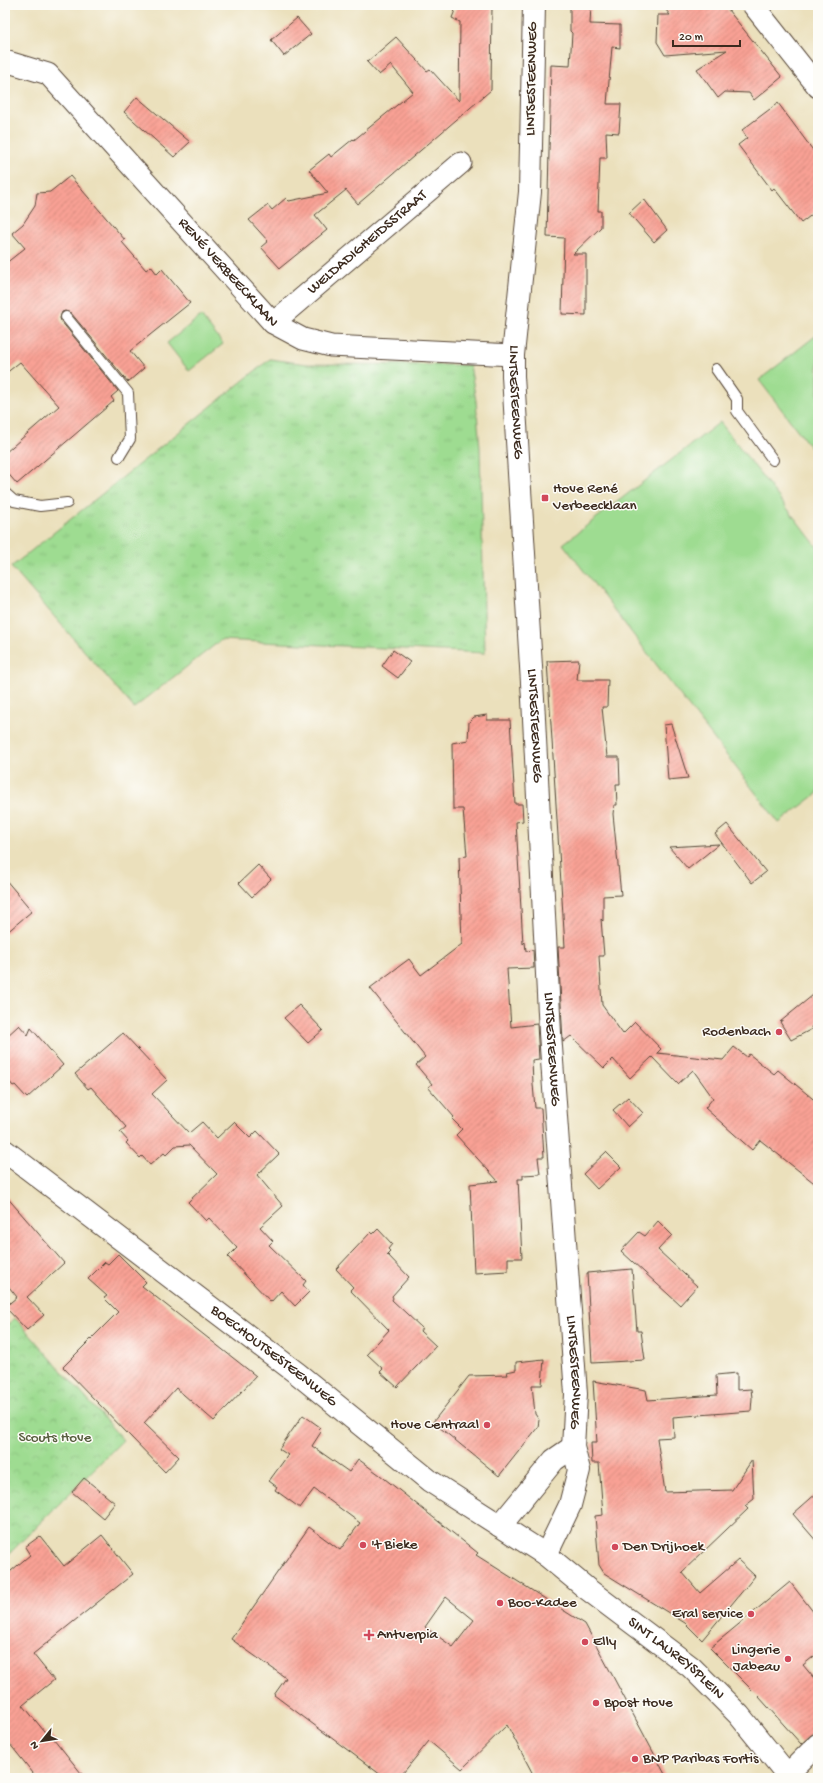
<svg xmlns="http://www.w3.org/2000/svg" width="823" height="1783" font-family="'Gochi Hand',sans-serif">
	<style>
		.grass { fill: url(#grass-tufts); stroke: #6c8358 }
		.park { fill: url(#park-crowns); stroke: #6c8358 }
		.pitch { fill: #9edc91; stroke: #6c8358 }
		.building { fill: url(#building-hatch); fill-rule: evenodd }
		.lines { fill: none; stroke-linecap: round; stroke-linejoin: round }
		.service-casing { stroke: #554536; stroke-width: 12 }
		.minor-casing { stroke: #554536; stroke-width: 23 }
		.tertiary-casing { stroke: #554536; stroke-width: 24 }
		.service { stroke: #fff; stroke-width: 10 }
		.minor { stroke: #fff; stroke-width: 21 }
		.tertiary { stroke: #fff; stroke-width: 22 }
		.poi-dot { fill: #d1495b; stroke: #fdfcf7; stroke-width: 1.5 }
		.labels { text-anchor: middle; dominant-baseline: central; stroke-width: 3; stroke-linejoin: round; paint-order: stroke }
		.street-label { font-size: 15px; fill: #3b2a1e; stroke: #fdfcf7 }
		.poi-label { font-size: 15px; fill: #3b2a1e; stroke: #fdfcf7; text-anchor: start }
		.park-label { font-size: 15px; fill: #595f40; stroke: #fdfcf7 }
	</style>
	<defs>
		<pattern id="grass-tufts" width="24" height="20" patternUnits="userSpaceOnUse"><rect width="24" height="20" fill="#9edc91"/><path d="M3 7l-1-3M5 7V3M7 7l1-3M15 17l-1-3M17 17v-4M19 17l1-3" fill="none" stroke="#89bd7d"/></pattern>
		<pattern id="park-crowns" width="20" height="18" patternUnits="userSpaceOnUse"><rect width="20" height="18" fill="#9edc91"/><path d="M2 6a3 3 0 1 1 6 0M12 15a3 3 0 1 1 6 0" fill="none" stroke="#89bd7d"/></pattern>
		<pattern id="building-hatch" width="6" height="6" patternUnits="userSpaceOnUse"><rect width="6" height="6" fill="#f9a194"/><path d="M-1 1l2-2M0 6l6-6M5 7l2-2" fill="none" stroke="#cb8378"/></pattern>
	</defs>
	<rect width="100%" height="100%" fill="#fdfcf7"/>
	<filter id="ink" filterUnits="userSpaceOnUse"><feTurbulence type="fractalNoise" baseFrequency=".025" numOctaves="2"/><feDisplacementMap in="SourceGraphic" scale="8" xChannelSelector="R" yChannelSelector="G"/><feConvolveMatrix kernelMatrix="1 2 1 2 8 2 1 2 1" color-interpolation-filters="sRGB"/></filter>
	<filter id="wash" filterUnits="userSpaceOnUse"><feTurbulence type="fractalNoise" baseFrequency=".012" numOctaves="4" result="noise"/><feDisplacementMap in="SourceGraphic" scale="16" xChannelSelector="R" yChannelSelector="G"/><feGaussianBlur stdDeviation="0.9" result="paint"/><feColorMatrix in="noise" values="0 0 0 0 0 0 0 0 0 0 0 0 0 0 0 0 0 1.4 0 .05"/><feComposite in="paint" operator="in"/></filter>
	<g filter="url(#wash)">
		<rect width="100%" height="100%" fill="#ebe0bc"/>
		<polygon class="grass" points="270,359 307,364 470,365 476,401 480,448 485,653 221,640 134,708 11,567"/>
		<polygon class="park" points="15,1318 123,1440 5,1558 5,1327"/>
		<g class="pitch">
			<polygon points="201,316 223,344 189,371 167,343"/>
			<polygon points="818,334 818,457 759,380"/>
			<polygon points="720,422 818,548 818,793 779,823 563,544"/>
		</g>
		<g id="blocks">
			<g class="building">
				<polygon points="457,5 492,5 491,90 358,204 346,190 315,215 327,230 280,268 261,247 268,241 249,220 268,205 272,210 286,198 289,201 328,193 309,170 329,154 331,157 353,139 354,140 413,92 391,65 379,75 367,62 396,37 427,71 430,69 459,101 460,22 452,18"/>
				<polygon points="570,5 591,5 590,24 620,25 620,48 612,47 607,104 621,104 619,133 606,132 607,158 600,158 598,211 601,211 601,227 573,254 586,254 586,315 562,314 564,238 547,237 551,65 570,66 572,33 570,31"/>
				<polygon points="662,5 724,5 782,77 754,100 749,93 725,92 718,98 697,69 727,50 665,55 657,42 658,15 670,15"/>
				<polygon points="297,18 311,34 284,56 271,40"/>
				<polygon points="137,97 190,142 174,157 124,112"/>
				<polygon points="778,103 818,157 818,210 801,223 774,188 772,190 738,145 747,138 742,130"/>
				<polygon points="70,176 125,240 122,242 146,270 151,266 157,274 162,269 190,303 130,351 144,368 128,382 71,313 65,311 62,312 60,318 61,321 118,391 111,397 114,401 17,484 5,470 5,453 59,406 20,362 5,374 5,264 25,248 12,233 23,224 35,206 37,193 50,192"/>
				<polygon points="644,199 667,230 654,242 629,213"/>
				<polygon points="393,650 410,662 398,678 382,666"/>
				<polygon points="579,660 577,680 608,680 607,707 602,707 607,757 619,757 620,784 616,784 617,805 614,805 613,814 621,895 603,896 603,921 601,919 604,956 599,956 602,1005 623,1034 635,1022 661,1049 657,1053 723,1060 734,1047 747,1057 749,1054 774,1074 778,1070 818,1103 818,1186 760,1140 752,1150 705,1108 713,1098 693,1070 678,1084 652,1057 630,1078 613,1059 604,1068 571,1036 563,1042 558,947 565,947 547,661"/>
				<polygon points="487,715 487,720 510,720 515,804 522,804 523,821 516,822 523,944 525,942 526,951 533,950 534,968 507,969 511,1027 537,1024 539,1059 532,1060 533,1084 535,1108 541,1108 544,1157 538,1157 540,1174 523,1175 523,1179 518,1179 522,1258 508,1258 508,1271 474,1273 470,1184 498,1181 456,1135 462,1129 452,1119 454,1117 428,1087 432,1084 416,1065 425,1057 370,988 409,959 421,975 462,944 459,857 467,856 463,809 453,809 452,743 468,740 469,722 474,717"/>
				<polygon points="671,724 688,778 668,780 664,725"/>
				<polygon points="727,824 766,872 752,883 715,834"/>
				<polygon points="719,844 688,869 669,847"/>
				<polygon points="258,865 271,879 252,897 239,883"/>
				<polygon points="5,879 32,911 5,934"/>
				<polygon points="818,991 818,1023 811,1027 812,1029 791,1040 780,1022"/>
				<polygon points="299,1005 323,1030 308,1043 284,1018"/>
				<polygon points="19,1025 28,1035 31,1028 63,1065 27,1098 15,1085 13,1086 5,1076 5,1038"/>
				<polygon points="123,1033 167,1080 152,1094 189,1133 202,1122 217,1138 234,1122 250,1138 257,1131 279,1154 257,1175 283,1206 260,1227 273,1241 269,1245 306,1281 303,1285 309,1292 295,1306 281,1291 271,1302 228,1257 237,1248 209,1218 206,1221 188,1202 217,1174 189,1145 175,1146 166,1155 164,1153 150,1165 142,1156 140,1158 126,1143 128,1141 120,1132 126,1127 91,1087 88,1089 75,1074"/>
				<polygon points="628,1097 643,1113 628,1127 613,1110"/>
				<polygon points="606,1152 621,1167 597,1189 583,1174"/>
				<polygon points="5,1195 64,1263 27,1297 44,1315 27,1330 5,1307 17,1297 5,1282"/>
				<polygon points="658,1221 672,1235 658,1250 697,1286 680,1305 621,1251 639,1232 645,1236"/>
				<polygon points="378,1229 392,1244 388,1249 390,1251 387,1254 409,1277 392,1296 393,1298 392,1300 422,1328 420,1331 436,1346 397,1387 380,1372 383,1369 367,1354 389,1330 350,1290 353,1287 336,1269 371,1232 373,1234"/>
				<polygon points="118,1254 146,1282 142,1286 256,1376 214,1421 176,1388 144,1423 179,1457 165,1472 63,1367 118,1312 104,1298 107,1296 88,1279 105,1262 108,1264"/>
				<polygon points="632,1269 637,1331 641,1331 645,1360 592,1363 587,1273"/>
				<polygon points="544,1359 542,1385 532,1385 535,1414 539,1420 538,1427 499,1476 433,1422 469,1376 508,1375 507,1372 516,1370 516,1362"/>
				<polygon points="737,1373 737,1390 751,1389 752,1398 751,1411 673,1417 674,1437 657,1438 665,1492 732,1490 752,1460 754,1499 745,1506 748,1509 682,1572 700,1593 738,1560 755,1576 702,1640 685,1623 604,1573 599,1565 595,1516 603,1515 599,1463 592,1463 591,1443 597,1443 593,1381 646,1390 648,1400 717,1395 716,1375"/>
				<path d="M303 1415 320 1427 318 1429 321 1432 312 1446 349 1472 358 1459 380 1475 478 1553 476 1555 585 1624 667 1778H535L507 1725 462 1769 429 1741 399 1778H385L274 1695 286 1678 231 1639 309 1527 340 1550 360 1523 314 1489 300 1508 275 1490 277 1487 269 1481 288 1455 279 1449ZM446 1597 474 1620 453 1647 425 1627Z"/>
				<polygon points="84,1478 115,1503 103,1518 72,1492"/>
				<polygon points="818,1492 818,1543 793,1514"/>
				<polygon points="102,1535 133,1574 33,1654 54,1680 23,1705 48,1736 50,1734 85,1778 37,1778 5,1738 5,1576 30,1555 25,1547 40,1536 64,1566"/>
				<polygon points="790,1582 818,1618 818,1653 803,1665 818,1683 818,1731 810,1736 801,1744 759,1697 710,1648"/>
			</g>
		</g>
	</g>
	<g filter="url(#ink)">
		<use href="#blocks" fill-opacity="0" stroke="#554536" stroke-width="1"/>
		<g class="lines">
			<g class="service-casing">
				<g id="service">
					<polyline points="66,317 128,393 130,439 119,457"/>
					<polyline points="716,369 737,399 737,411 773,460"/>
					<polyline points="5,493 14,501 40,506 67,503"/>
				</g>
			</g>
			<g class="minor-casing">
				<g id="minor">
					<polyline points="753,5 818,87"/>
					<path id="s1" d="M5 61 48 74 273 323 303 339 331 346 513 355"/>
					<path id="s2" d="M273 323 461 163"/>
					<polyline points="788,1774 818,1744"/>
				</g>
			</g>
			<g class="tertiary-casing">
				<g id="tertiary">
					<path id="s3" d="M534 5 530 192 513 355V376L533 699 550 1033 576 1394 573 1447 579 1470 570 1505 546 1555"/>
					<path id="s4" d="M5 1151 298 1374 430 1481 546 1555 586 1588 691 1667 739 1715 790 1778"/>
					<polyline points="500,1526 554,1460 573,1447"/>
				</g>
			</g>
			<use href="#service" class="service"/>
			<use href="#minor" class="minor"/>
			<use href="#tertiary" class="tertiary"/>
		</g>
	</g>
	<g class="poi-dot">
		<rect x="541" y="494" width="8" height="8" rx="2"/>
		<circle cx="779" cy="1032" r="4"/>
		<circle cx="487" cy="1425" r="4"/>
		<circle cx="363" cy="1545" r="4"/>
		<circle cx="615" cy="1547" r="4"/>
		<circle cx="500" cy="1603" r="4"/>
		<circle cx="751" cy="1614" r="4"/>
		<path d="M367 1629h4v4h4v4h-4v4h-4v-4h-4v-4h4z"/>
		<circle cx="585" cy="1642" r="4"/>
		<circle cx="788" cy="1659" r="4"/>
		<circle cx="596" cy="1703" r="4"/>
		<circle cx="635" cy="1759" r="4"/>
	</g>
	<g class="labels">
		<g class="street-label">
			<text transform="translate(532 79) rotate(-89)">LINTSESTEENWEG</text>
			<text stroke="none"><textPath href="#s2" startOffset="124">WELDADIGHEIDSSTRAAT</textPath></text>
			<text stroke="none"><textPath href="#s1" startOffset="313">RENÉ VERBEECKLAAN</textPath></text>
			<text stroke="none"><textPath href="#s3" startOffset="398">LINTSESTEENWEG</textPath></text>
			<text stroke="none"><textPath href="#s3" startOffset="722">LINTSESTEENWEG</textPath></text>
			<text stroke="none"><textPath href="#s3" startOffset="1046">LINTSESTEENWEG</textPath></text>
			<text stroke="none"><textPath href="#s4" startOffset="338">BOECHOUTSESTEENWEG</textPath></text>
			<text stroke="none"><textPath href="#s3" startOffset="1370">LINTSESTEENWEG</textPath></text>
			<text stroke="none"><textPath href="#s4" startOffset="842">SINT LAUREYSPLEIN</textPath></text>
		</g>
		<g class="poi-label">
			<text x="553" y="489">Hove René<tspan x="553" dy="17">Verbeecklaan</tspan></text>
			<text x="771" y="1032" text-anchor="end">Rodenbach</text>
			<text x="479" y="1425" text-anchor="end">Hove Centraal</text>
			<text x="371" y="1545">'t Bieke</text>
			<text x="623" y="1547">Den Drijhoek</text>
			<text x="508" y="1603">Boo-Kadee</text>
			<text x="743" y="1614" text-anchor="end">Eral service</text>
			<text x="377" y="1635">Antverpia</text>
			<text x="593" y="1642">Elly</text>
			<text x="780" y="1650" text-anchor="end">Lingerie<tspan x="780" dy="17">Jabeau</tspan></text>
			<text x="604" y="1703">Bpost Hove</text>
			<text x="643" y="1759">BNP Paribas Fortis</text>
		</g>
		<g class="park-label">
			<text x="55" y="1438">Scouts Hove</text>
		</g>
	</g>
	<rect width="823" height="1783" fill="none" stroke="#fdfcf7" stroke-width="20"/>
	<g transform="translate(42 1741) rotate(240)" stroke="#fdfcf7" stroke-width="3" paint-order="stroke">
	<path d="M0-3L7 15L0 10L-7 15Z" fill="#3b2a1e"/>
	<text y="-6" font-size="11" font-weight="bold" text-anchor="middle" fill="#3b2a1e">N</text>
	</g>
	<path d="M673 40v6h67v-6" fill="none" stroke="#3b2a1e" stroke-width="2"/>
	<text x="679" y="40" font-size="12" fill="#3b2a1e" stroke="#fdfcf7" stroke-width="3" paint-order="stroke">20 m</text>
</svg>
